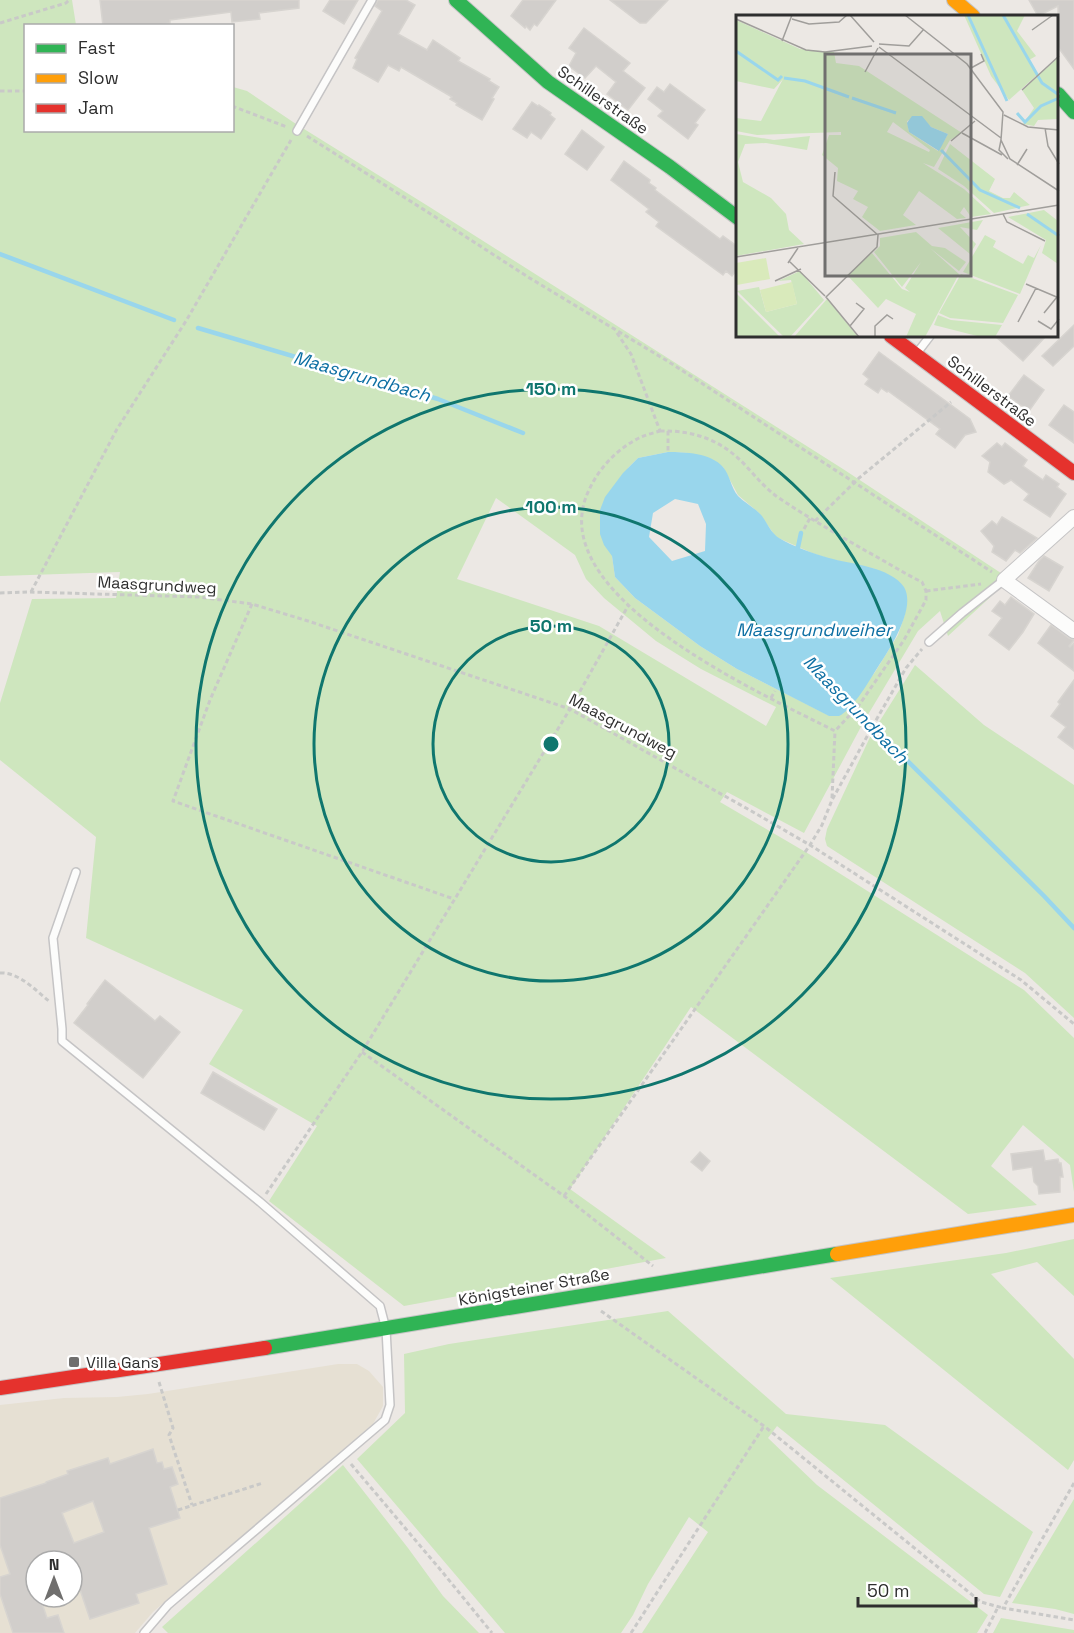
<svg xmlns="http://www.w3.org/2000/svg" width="1074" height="1633" font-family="'Space Grotesk',sans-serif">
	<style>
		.education { fill: #e6e0d3; fill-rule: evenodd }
		.green { fill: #cee6be; fill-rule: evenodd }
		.water { fill: #99d6ec; fill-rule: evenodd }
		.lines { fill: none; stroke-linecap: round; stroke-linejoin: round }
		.stream { stroke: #99d6ec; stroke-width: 4.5 }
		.building { fill: #d1cecb; stroke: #d7d4d0; stroke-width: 1.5; fill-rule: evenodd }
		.lane-casing { stroke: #c5c4c5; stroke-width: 10 }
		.street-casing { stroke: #c5c4c5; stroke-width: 16 }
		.fast-casing { stroke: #c5c4c5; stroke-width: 16 }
		.slow-casing { stroke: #c5c4c5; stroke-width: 16 }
		.jam-casing { stroke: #c5c4c5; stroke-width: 16 }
		.path { stroke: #c9c9c8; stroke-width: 3; stroke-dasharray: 4.5 3; stroke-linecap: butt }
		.lane { stroke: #fcfcfb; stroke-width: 7 }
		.street { stroke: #fcfcfb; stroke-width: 14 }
		.fast { stroke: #30b455; stroke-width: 14 }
		.slow { stroke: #ff9f0a; stroke-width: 14 }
		.jam { stroke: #e5322d; stroke-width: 14 }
		.ring { fill: none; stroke: #0f766e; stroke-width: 3 }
		.poi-dot { fill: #706f6e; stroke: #fff; stroke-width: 2 }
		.labels { text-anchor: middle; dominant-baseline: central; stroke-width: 5; stroke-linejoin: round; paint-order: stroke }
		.street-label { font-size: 16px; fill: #2e2e2e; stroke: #fff }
		.poi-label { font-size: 16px; fill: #2e2e2e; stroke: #fff; text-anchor: start }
		.water-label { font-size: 18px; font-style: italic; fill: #0d6fa3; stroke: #fff }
		.inset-river { fill: none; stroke: #99d6ec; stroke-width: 3 }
		.inset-road { fill: none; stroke: #a09e9b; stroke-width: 1.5 }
		.view { fill: #706f6e; fill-opacity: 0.15; stroke: #706f6e; stroke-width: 3 }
		.inset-edge { fill: none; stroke: #2e2e2e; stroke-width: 3 }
		.centre { fill: #0f766e; stroke: #fff; stroke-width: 3 }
		.ring-label { font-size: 18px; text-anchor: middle; font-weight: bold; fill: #0f766e; stroke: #fff; stroke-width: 5; stroke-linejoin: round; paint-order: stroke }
	</style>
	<rect width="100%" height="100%" fill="#ece8e4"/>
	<path class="education" d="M338 1364H357L369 1371 383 1387V1406L373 1424 153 1612 135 1633H0V1405L64 1398 117 1397 148 1394ZM36 1561H72V1597H36Z"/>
	<g class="green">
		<path d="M0 0H72L76 25 26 26V130H232L233 87 247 91 296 124 428 206 843 469 1010 579 948 636 940 611 918 631 863 723 804 833 727 792 720 802 809 854 1024 990 1074 1038V1192L1070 1165 1023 1125 991 1166 1037 1205 968 1214 691 1007 570 1189 666 1258 404 1306 269 1201 317 1126 209 1064 243 1010 86 938 96 837 0 760V703L32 599 116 598 120 572 0 576ZM668 452 689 453 723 467 738 495 759 513 776 537 812 553 830 559 875 569 905 614 898 635 875 672 851 705 839 715 830 716 737 669 700 646 635 598 615 577 612 556 619 481 629 467 638 458ZM496 498 575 555 586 579 604 598 656 641 701 669 776 707 766 726 599 626 457 579Z"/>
		<polygon points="915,665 984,725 1074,785 1074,1018 1025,973 827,846 825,839 827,829 871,735"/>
		<polygon points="1074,1239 1074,1296 1037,1262 991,1274 1074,1359 1074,1460 1068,1470 830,1278 1006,1253"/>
		<polygon points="668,1311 786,1414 885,1425 1033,1532 1000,1597 984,1594 777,1426 768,1438 817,1485 988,1615 977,1633 642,1633 708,1532 689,1517 648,1584 633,1615 621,1633 505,1633 357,1459 405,1413 404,1354 449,1344"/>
		<polygon points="343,1465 408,1548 443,1596 479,1633 168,1633 162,1627"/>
		<polygon points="1074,1499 1074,1614 1055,1609 1012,1603"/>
		<polygon points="1001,1618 1074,1630 1074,1633 993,1633"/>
	</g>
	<path class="water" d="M668 452C685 452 711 453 723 467 730 475 731 488 738 496 745 503 755 508 762 516 767 523 772 534 779 538 792 546 814 554 829 558 850 564 891 567 904 587 917 609 888 652 876 670 868 683 852 710 839 716 837 716 831 716 829 716L737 669 700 646 635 598 615 577 612 556 604 545 600 534V510L605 497 623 473 638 458ZM675 499 698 504 706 524 705 551 672 561 649 537 653 513Z"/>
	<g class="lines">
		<g class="stream">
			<polyline points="0,254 174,320"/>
			<polyline points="198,328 438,399 523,433"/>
			<polyline points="795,550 798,547 801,533"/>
			<polyline points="847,701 1044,896 1074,928"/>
		</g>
	</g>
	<g class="building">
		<polygon points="100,0 299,0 299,8 259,13 260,19 232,22 231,12 170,20 170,23 154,26 103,26"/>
		<polygon points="330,0 358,0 344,24 323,11"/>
		<polygon points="378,0 406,0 415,5 398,34 427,50 433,40 460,58 458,61 490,79 489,81 499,87 492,98 494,99 482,120 456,105 457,103 450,99 452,97 401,67 399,71 388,65 378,82 353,68 357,59 355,58 382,11 375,6"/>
		<polygon points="523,0 556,0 537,26 534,24 530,30 526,26 525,28 511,16"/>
		<polygon points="610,0 668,0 646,23 640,23"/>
		<polygon points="1029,0 1074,0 1074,69 1058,47 1058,6 1038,16"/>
		<polygon points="584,28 630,63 623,71 645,88 628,110 607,94 616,82 596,66 585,78 569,66 576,53 569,48"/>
		<polygon points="670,84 705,110 695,123 698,125 688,139 658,116 663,111 648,99 657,87 664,92"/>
		<polygon points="532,102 538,106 539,105 551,113 550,115 555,119 541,139 531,132 527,138 513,129"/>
		<polygon points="582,130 604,147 587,170 565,154"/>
		<polygon points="624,161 650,180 649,183 656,188 655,190 720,239 723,236 738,247 738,268 732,276 726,271 723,275 656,226 659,222 646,212 649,209 611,180"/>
		<polygon points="1074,325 1074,346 1053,366 1042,356"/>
		<polygon points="995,336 1046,336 1023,361"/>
		<polygon points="879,352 970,419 976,432 965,435 955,448 936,434 940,429 888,391 887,392 881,388 878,393 865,384 869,379 863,374"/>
		<polygon points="1024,375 1044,390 1029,411 1008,396"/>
		<polygon points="1064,405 1074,412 1074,443 1049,425"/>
		<polygon points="997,443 1002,447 1005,443 1027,460 1023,466 1043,480 1046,475 1059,484 1057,487 1066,494 1050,517 1024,500 1029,494 1011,480 1004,484 988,472 990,462 982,456"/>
		<polygon points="1002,517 1037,538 1020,553 1015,550 1006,561 992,552 994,546 981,531 992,521 997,525"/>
		<polygon points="1044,556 1063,567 1049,591 1028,578 1039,561"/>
		<polygon points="1011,597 1034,614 1023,632 1009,650 989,635 1002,618 992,611 1000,601 1005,605"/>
		<polygon points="1051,625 1069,638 1074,640 1069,646 1070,647 1074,643 1074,671 1038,643"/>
		<polygon points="1074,680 1074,749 1058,737 1066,727 1051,716 1060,704 1058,702"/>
		<polygon points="105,980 155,1021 160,1016 180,1032 143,1078 74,1023 88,1005 87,1004"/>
		<polygon points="213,1072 277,1109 264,1130 201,1093"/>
		<polygon points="1043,1150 1045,1161 1058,1159 1059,1163 1061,1163 1063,1177 1060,1177 1060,1192 1039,1194 1038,1186 1034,1182 1032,1167 1013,1170 1011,1154"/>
		<polygon points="700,1152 710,1161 702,1171 691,1162"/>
		<path d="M153 1449 157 1463 162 1462 164 1469 172 1467 178 1484 170 1487 180 1518 149 1528 167 1584 136 1594 139 1603 90 1619 75 1575 72 1576V1561H36V1597H40L47 1618 58 1615 64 1633H13L0 1594V1577L10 1574 0 1545V1498L46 1483V1482L68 1474 67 1471 108 1458 110 1464ZM93 1501 104 1532 74 1543 62 1513Z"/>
	</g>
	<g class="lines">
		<g class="lane-casing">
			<g id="lane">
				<polyline points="297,131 372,0"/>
				<polyline points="917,353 930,336"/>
				<polyline points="929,642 962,613 1004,580"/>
				<polyline points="76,872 53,938 62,1029 62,1041 260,1202 380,1306 386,1329 390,1405 385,1420 168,1605 144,1633"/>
			</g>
		</g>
		<g class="street-casing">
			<polyline id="street" points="1074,517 1004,580 1074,631"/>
		</g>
		<g class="fast-casing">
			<g id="fast">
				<polyline points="456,0 548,82 670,167 738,218"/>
				<polyline points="1058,94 1074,112"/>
				<polyline points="265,1348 837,1254"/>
			</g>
		</g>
		<g class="slow-casing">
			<g id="slow">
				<polyline points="954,0 973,16"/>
				<polyline points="837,1254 1074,1215"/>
			</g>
		</g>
		<g class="jam-casing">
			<g id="jam">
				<polyline points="891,336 1074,473"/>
				<polyline points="0,1388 265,1348"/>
			</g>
		</g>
		<g class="path">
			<polyline points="0,23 66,3 69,0"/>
			<polyline points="0,91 26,91"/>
			<polyline points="232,106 287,127"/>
			<polyline points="307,136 426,211 528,277 669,362 992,572"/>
			<polyline points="617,333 631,354 660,431"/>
			<path d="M660 431C695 430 723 441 746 466 757 478 766 489 779 498 807 517 837 534 866 551 885 561 903 573 922 582L926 591V600L904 640 859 705 835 731C765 695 538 595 589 490 599 468 617 449 639 438 645 435 653 433 660 431Z"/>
			<polyline points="668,431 668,452"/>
			<polyline points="815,521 859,478 951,402"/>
			<polyline points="804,529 810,518"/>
			<polyline points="926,591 981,584"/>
			<polyline points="31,592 117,429 186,321 291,140"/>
			<polyline points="0,593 30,592 199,597 252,604 308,621 570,709 746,808 810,845 1021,980 1074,1024"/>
			<polyline points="252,604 210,700 173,801 454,899"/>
			<polyline points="771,698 775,691"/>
			<polyline points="832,798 835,731"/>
			<path d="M0 973C19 972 35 990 49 1001"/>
			<polyline points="362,1052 564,1196 653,1266"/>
			<polyline points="266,1194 362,1052 570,709 628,606"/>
			<polyline points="564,1196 810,845 822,825 832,800 875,722 906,668 922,649"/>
			<polyline points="601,1311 764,1426 981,1602 1003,1608"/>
			<polyline points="159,1382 173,1428 169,1435 192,1505"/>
			<polyline points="351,1464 444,1574 492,1633"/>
			<polyline points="1074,1483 1003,1608 1074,1620"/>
			<polyline points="178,1510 263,1483"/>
			<polyline points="631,1633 764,1426"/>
			<polyline points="985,1633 998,1607"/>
		</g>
		<use href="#lane" class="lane"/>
		<use href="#street" class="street"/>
		<use href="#fast" class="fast"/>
		<use href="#slow" class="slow"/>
		<use href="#jam" class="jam"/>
	</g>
	<g class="ring">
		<circle cx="551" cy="744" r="118"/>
		<circle cx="551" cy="744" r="237"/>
		<circle cx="551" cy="744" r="355"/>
	</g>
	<rect class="poi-dot" x="68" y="1356" width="12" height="12" rx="3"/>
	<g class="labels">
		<g class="street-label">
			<text transform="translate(603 100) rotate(35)">Schillerstraße</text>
			<text transform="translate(992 391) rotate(37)">Schillerstraße</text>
			<text transform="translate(157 585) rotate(3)">Maasgrundweg</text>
			<text transform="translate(623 726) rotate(28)">Maasgrundweg</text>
			<text transform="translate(534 1287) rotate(-10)">Königsteiner Straße</text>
		</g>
		<g class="poi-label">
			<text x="86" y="1362">Villa Gans</text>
		</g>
		<g class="water-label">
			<text transform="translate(362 376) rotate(16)">Maasgrundbach</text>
			<text x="814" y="629">Maasgrundweiher</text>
			<text transform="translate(856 709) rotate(46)">Maasgrundbach</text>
		</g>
	</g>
	<g transform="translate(736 15)">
		<rect width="322" height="322" fill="#ece8e4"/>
		<path d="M228 0H289L281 16 300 41 293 45 301 60 273 85 255 61ZM0 5 64 34 98 37 100 48 123 51 226 118 214 125 198 152 187 148 228 174 255 199 235 202 228 192 224 198 230 203 221 204 183 176 167 200 180 210 144 216 126 202 132 192 117 184 122 176 101 166 102 153 86 140 93 120H105V117L21 120 0 116V103L25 106 47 64 38 74 0 66ZM184 101 195 112 212 119 202 136 173 117 171 106ZM157 107 194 135 193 137 151 117ZM322 43V104L302 105 298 111 287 109 298 93 286 75ZM0 119 38 125 74 121 71 135 30 128 9 129 2 147 7 167 35 183 50 199 53 215 68 229 0 241ZM214 129 259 164 253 176 267 183H274L278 177 294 190 258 198 228 171 202 154ZM308 195 322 206V249L306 238 310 225 272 202ZM247 205 241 215 224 212 240 229 234 239 202 213ZM180 217 196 231 209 233 230 247 223 256 194 233 223 259 189 322H170L180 299 150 284 142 293 111 260 136 238 166 274 174 277 169 273 185 247 166 272 138 237 144 231V223ZM249 220 260 226 257 232 287 249 292 240 298 243 305 230 284 279 227 257ZM64 256 88 285 54 322H48L1 276 23 272 30 297 61 289 55 265 42 266ZM225 259 282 280 267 308 214 303 203 298ZM0 278 44 322H0ZM91 284 122 322H58ZM202 300 215 305 266 310 259 322H245L198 310Z" fill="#cee6be" fill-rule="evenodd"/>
		<path d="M30 243 34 264 1 270 0 248ZM56 267 61 289 30 297 24 275Z" fill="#d9eabb"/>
		<path d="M176 101H186L195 112 212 119 203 136 173 117 171 108Z" fill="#99d6ec"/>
		<path class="inset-river" d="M232 0 271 86M267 0 306 68 323 80M0 36 42 65 46 61M48 63 69 66 113 82M116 83 160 98M281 98 289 107 305 91 323 83M205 135 244 175 284 193M291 199 323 221"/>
		<path class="inset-road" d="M114 0 138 27M169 0 231 49 267 97 265 125 274 144 323 176M0 4 70 35 89 37 136 31M56 4 73 9 103 7 111 0M296 15 317 0M46 26 56 0M143 29 173 31 188 14M143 32 265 123M235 53 248 46 245 39M129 57 142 33M286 75 323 41M268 100 292 112 323 115M309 113 312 131 323 149M226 118 266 140M265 125 263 135 272 144M215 126 239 106M281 150 291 134M99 157 97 181 142 220 141 232 90 282 123 322M267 199 271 207 309 226M0 242 323 190M53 246 89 281M52 248 62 233M39 266 65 254M290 269 323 283M308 298 321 282M302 306 315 314 323 304M282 307 300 273M114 311 128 294 120 288M139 322V311L151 300 157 304"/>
		<path class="view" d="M89 39H235V261H89Z"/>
		<rect width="322" height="322" class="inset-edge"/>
	</g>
	<circle cx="551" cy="744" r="9" class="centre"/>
	<g class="ring-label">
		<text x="551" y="395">150 m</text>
		<text x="551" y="513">100 m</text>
		<text x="551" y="632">50 m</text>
	</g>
	<rect x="24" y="24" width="210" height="108" fill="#ffffff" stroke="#ababab" stroke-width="1.5"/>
	<rect x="36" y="44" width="30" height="9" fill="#30b455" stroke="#ababab" stroke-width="1.5"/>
	<text x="78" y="54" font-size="18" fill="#2e2e2e">Fast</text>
	<rect x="36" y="74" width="30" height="9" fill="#ff9f0a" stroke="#ababab" stroke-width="1.5"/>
	<text x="78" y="84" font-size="18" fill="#2e2e2e">Slow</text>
	<rect x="36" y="104" width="30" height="9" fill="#e5322d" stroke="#ababab" stroke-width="1.5"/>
	<text x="78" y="114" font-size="18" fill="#2e2e2e">Jam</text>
	<g transform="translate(54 1579)"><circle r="28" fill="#ffffff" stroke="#ababab" stroke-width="1.5"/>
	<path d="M0-4.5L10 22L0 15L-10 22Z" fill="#706f6e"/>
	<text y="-9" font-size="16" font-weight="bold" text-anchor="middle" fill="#2e2e2e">N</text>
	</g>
	<path d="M858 1597v9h118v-9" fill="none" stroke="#2e2e2e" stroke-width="3"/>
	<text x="867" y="1597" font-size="18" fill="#2e2e2e" stroke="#ffffff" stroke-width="4.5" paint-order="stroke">50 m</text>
</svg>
